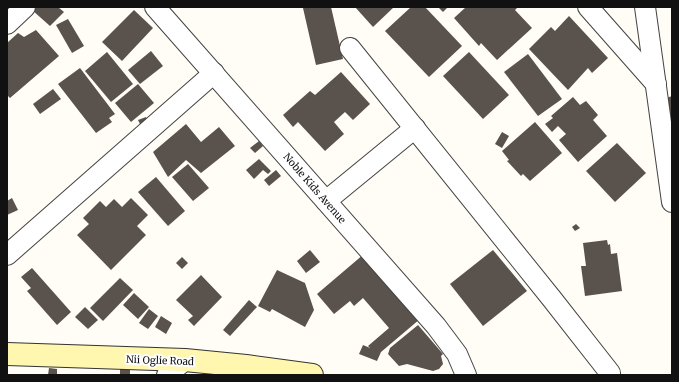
<svg xmlns="http://www.w3.org/2000/svg" width="679" height="382" font-family="Merriweather,serif">
<style>
.building{fill:#5a524d}
.lines{fill:none;stroke-linecap:round;stroke-linejoin:round}
.street-casing{stroke:#444;stroke-width:22}
.secondary-casing{stroke:#333;stroke-width:24}
.street{stroke:#fff;stroke-width:20}
.secondary{stroke:#fff6b0;stroke-width:22}
.labels{text-anchor:middle;stroke-width:4;stroke-linejoin:round;paint-order:stroke}
.street-label{font-size:10px;fill:#111;stroke:#fff}
</style>
<rect width="100%" height="100%" fill="#fffdf5"/>
<g class="building">
<path d="M35,7H58L64,12L50,26L32,10Z"/>
<path d="M307,7H331L343,59L316,65L303,8Z"/>
<path d="M355,7H394L373,27Z"/>
<path d="M411,7H425L462,46L429,77L385,31Z"/>
<path d="M438,7H448L443,12Z"/>
<path d="M466,7H518L515,10L532,28L497,60L481,43L479,46L454,18Z"/>
<path d="M134,10L153,28L122,61L102,42Z"/>
<path d="M569,16L608,58L592,73L588,68L568,90L529,49L551,27L555,31Z"/>
<path d="M68,19L84,46L72,53L56,25Z"/>
<path d="M36,30L59,56L10,98L7,95V43L18,33L24,37Z"/>
<path d="M151,51L163,66L140,84L128,70Z"/>
<path d="M107,52L133,84L111,102L85,71Z"/>
<path d="M469,52L509,95L483,119L443,76Z"/>
<path d="M528,54L562,99L538,116L504,72Z"/>
<path d="M80,68L115,114L109,118L112,122L96,133L58,84Z"/>
<path d="M341,72L370,104L353,120L345,112L334,122L344,134L325,151L298,122L293,127L283,115L310,91L315,95Z"/>
<path d="M138,84L154,103L131,122L115,103Z"/>
<path d="M53,89L61,99L40,114L33,104Z"/>
<path d="M672,96V118L664,99Z"/>
<path d="M573,97L580,105L586,101L598,115L593,120L607,136L578,162L559,140L566,134L558,126L552,132L545,124L553,118L551,116Z"/>
<path d="M146,117L148,122L141,126L138,120Z"/>
<path d="M535,122L562,153L530,181L523,174L521,176L507,161L509,160L502,151Z"/>
<path d="M186,124L201,142L219,127L235,146L201,173L186,160L168,177L153,152Z"/>
<path d="M502,132L509,136L502,148L495,144Z"/>
<path d="M259,141L263,146L255,153L250,148Z"/>
<path d="M617,143L646,173L615,202L586,171Z"/>
<path d="M259,159L271,171L268,174L263,170L254,179L246,170Z"/>
<path d="M188,164L209,188L193,201L172,177Z"/>
<path d="M276,170L281,176L269,186L264,180Z"/>
<path d="M156,177L185,211L168,226L138,192Z"/>
<path d="M12,198L18,210L7,215V201Z"/>
<path d="M131,198L148,215L137,226L146,235L111,270L77,235L89,224L83,218L100,201L106,207L114,199L122,207Z"/>
<path d="M576,224L580,228L575,231L572,227Z"/>
<path d="M607,240L608,245L610,244L611,254L617,253L622,291L585,296L581,266H586L583,243Z"/>
<path d="M310,250L320,262L306,273L297,261Z"/>
<path d="M493,250L527,291L483,326L450,284Z"/>
<path d="M364,254L420,319L381,352L377,361L359,354L363,345L370,348L368,346L389,328L363,298L354,306L350,301L334,314L317,294Z"/>
<path d="M182,257L188,263L182,269L176,263Z"/>
<path d="M32,268L71,312L57,325L27,291L31,288L21,277Z"/>
<path d="M277,270L305,283L314,310L305,327L272,309L270,312L258,306Z"/>
<path d="M201,275L222,297L194,326L188,320L193,316L176,300Z"/>
<path d="M120,278L133,290L103,321L90,308Z"/>
<path d="M134,293L149,307L138,319L123,305Z"/>
<path d="M249,300L257,307L230,336L223,330Z"/>
<path d="M85,307L98,320L88,329L75,317Z"/>
<path d="M149,309L158,316L148,329L139,323Z"/>
<path d="M161,316L172,323L166,334L155,327Z"/>
<path d="M418,325L443,354L441,356L443,364L439,369L433,371L407,364L399,366L388,354L390,348Z"/>
<path d="M49,368L57,369V375H48Z"/>
<path d="M130,368V375H120V369Z"/>
</g>
<g class="lines">
<defs>
<g id="street">
<path d="M155,7L436,326L457,354L466,375"/>
<path d="M588,7L656,84"/>
<path d="M645,7L672,202"/>
<path d="M7,24L25,7"/>
<path d="M350,48L552,299L610,373V375"/>
<path d="M326,201L415,128"/>
<path d="M7,255L214,73"/>
<path d="M167,375L185,360"/>
</g>
<path id="secondary" d="M7,354L185,360L246,366L312,375"/>
</defs>
<use href="#street" class="street-casing"/>
<use href="#secondary" class="secondary-casing"/>
<use href="#street" class="street"/>
<use href="#secondary" class="secondary"/>
</g>
<g class="labels">
<g class="street-label">
<text transform="translate(315 188) rotate(49)" y="4">Noble Kids Avenue</text>
<text transform="translate(160 360) rotate(2)" y="4">Nii Oglie Road</text>
</g>
</g>
<rect width="679" height="382" fill="none" stroke="#111111" stroke-width="16"/>
</svg>
